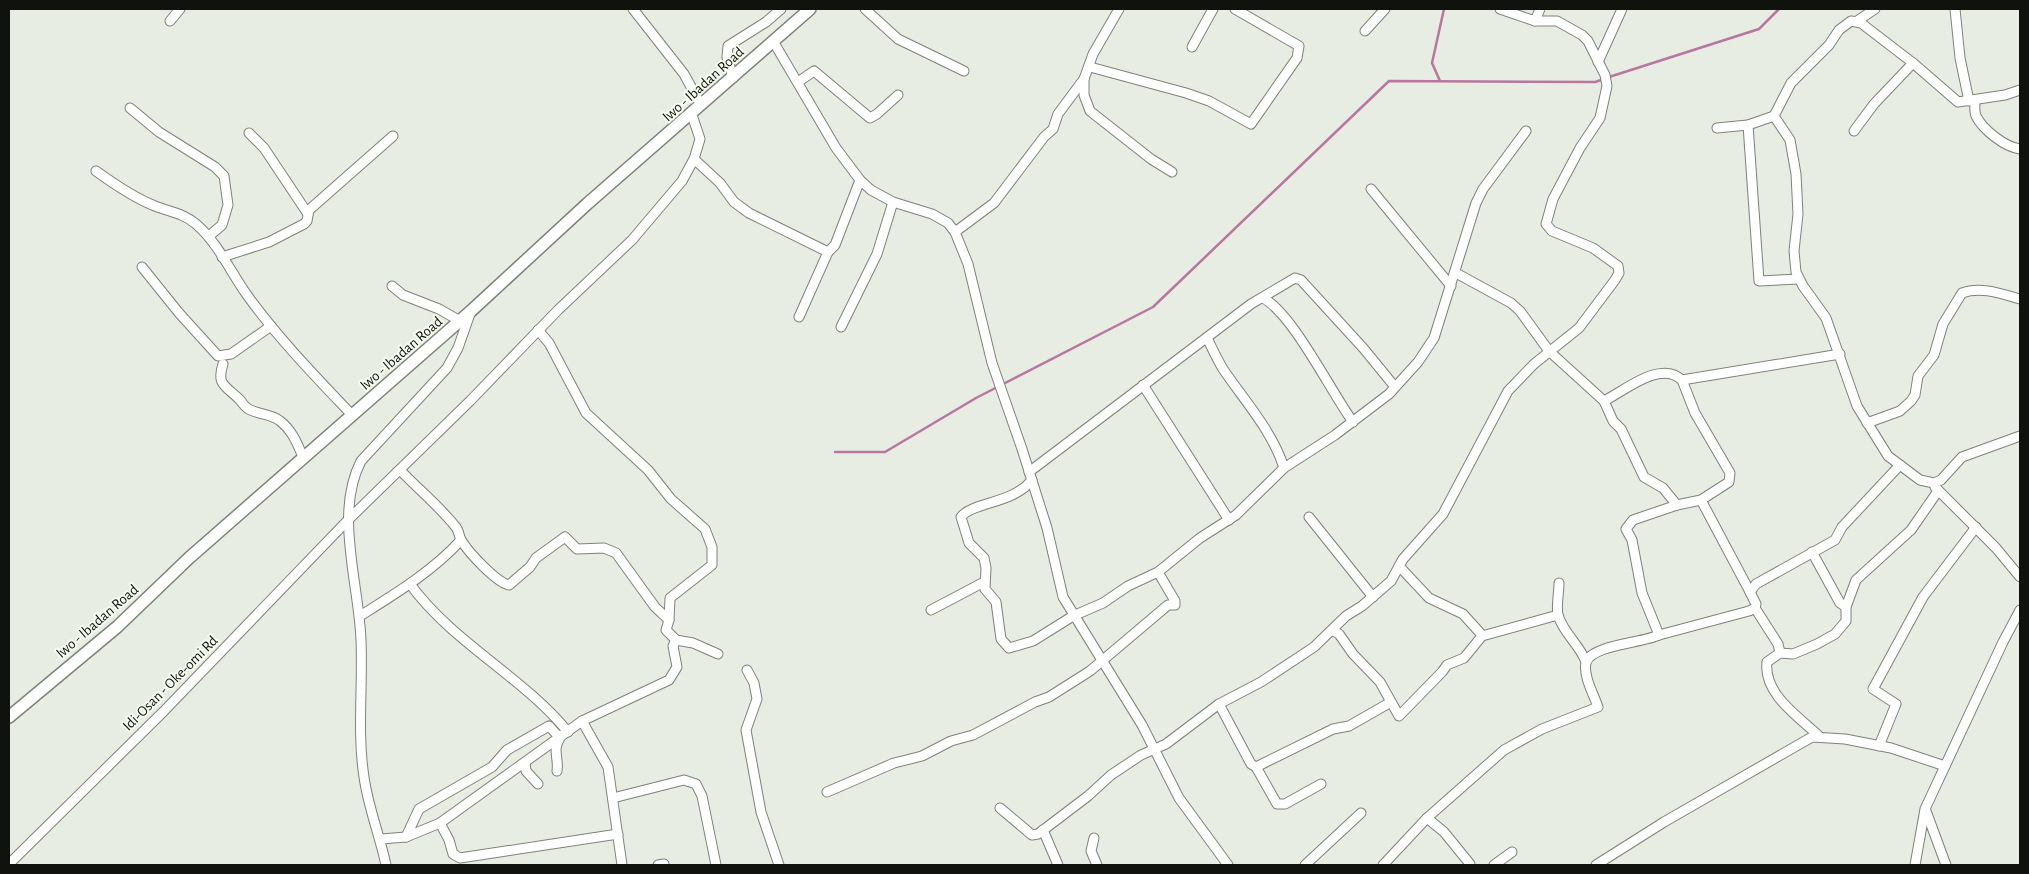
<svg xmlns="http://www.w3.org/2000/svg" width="2029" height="874" font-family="'Alegreya Sans',sans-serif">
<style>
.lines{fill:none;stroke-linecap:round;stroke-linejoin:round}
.stream{stroke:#b876a0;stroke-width:2.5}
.minor-casing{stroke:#7e8379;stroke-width:11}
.major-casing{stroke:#7e8379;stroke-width:14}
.minor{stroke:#fff;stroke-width:9}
.major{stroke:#fff;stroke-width:11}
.labels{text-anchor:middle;stroke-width:4;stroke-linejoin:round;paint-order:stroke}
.street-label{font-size:15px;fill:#10120e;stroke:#f5fbef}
</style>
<rect width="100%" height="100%" fill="#e7ede2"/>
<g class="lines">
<g class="stream">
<path d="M1609,77L1759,29L1779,9"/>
<path d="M1440,81L1432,63L1444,9"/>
<path d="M835,452H885L976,398L1153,307L1389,81L1595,82L1604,79"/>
</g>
<defs>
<g id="minor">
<path d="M633,9L684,74L701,105"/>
<path d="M865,9L898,39L964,71"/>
<path d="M1955,9L1960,58L1969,101"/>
<path d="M170,21L180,9"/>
<path d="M1535,21L1540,9"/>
<path d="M1857,21L1875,9"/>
<path d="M1365,31L1385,9"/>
<path d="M773,41L836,148L860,180L871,190L893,202L932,214L948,223L955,232L968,264L992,363L1022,449L1047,528L1063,597L1142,725L1179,798L1228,865"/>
<path d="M1192,47L1213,9"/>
<path d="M1598,62L1622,9"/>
<path d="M1090,67L1186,93L1209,101L1251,124L1297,58L1299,46L1235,9"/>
<path d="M733,78L727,57L728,46L766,22L781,9"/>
<path d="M1084,79V95L1090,111L1151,159L1172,172"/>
<path d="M798,82L814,71L870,118L877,114L898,95"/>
<path d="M1975,100C1975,105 1974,111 1976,116C1983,130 2005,147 2020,149"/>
<path d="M130,108L159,132L215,167L224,176L228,205L222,225L209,236"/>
<path d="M1774,116L1791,83L1829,45L1839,30L1851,21L1861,23L1913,63L1958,102L2005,95L2020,90"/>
<path d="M1748,125L1759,281L1799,279"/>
<path d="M1717,128L1748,125L1774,116L1790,140L1796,174L1798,214L1794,251L1796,272L1803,286L1826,318L1857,406L1888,456L1920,480L1934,483L1941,480L1962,457L2020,436"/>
<path d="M1854,131L1874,104L1913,63"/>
<path d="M249,133L264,148L308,214"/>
<path d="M694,159L720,183L734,202L749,213L828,252L835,245L860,180"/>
<path d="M96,171C114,184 134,198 155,206C170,212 183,213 196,224C218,243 230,271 247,295C278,338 315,376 352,415"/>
<path d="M1371,189L1451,286"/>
<path d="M955,232L994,203L1044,137L1053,129L1058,114L1084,79L1093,54L1119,9"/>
<path d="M222,257L269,242L304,224L307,221L309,210L393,136"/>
<path d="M142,267L179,313L218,356L231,354L271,326"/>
<path d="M1456,273L1511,303L1520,311L1549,351L1604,401L1613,421L1621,429L1644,477L1663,488L1677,505"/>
<path d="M392,286L403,295L439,309L460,321"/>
<path d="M1263,298C1293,314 1331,392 1353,422"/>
<path d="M799,317L828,252"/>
<path d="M841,327L877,254L893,202"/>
<path d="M1207,338C1212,348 1217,359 1223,369C1244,400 1273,432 1284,468"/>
<path d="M223,364C216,385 226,386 239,399C242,402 244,406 247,408C257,415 270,413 280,421C292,430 297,443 303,457"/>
<path d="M1682,380L1840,354"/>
<path d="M1143,385L1229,520"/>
<path d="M1604,401C1623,392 1660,359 1682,380L1695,413L1730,473L1729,482L1701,500L1677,505L1633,520L1626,529L1632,540L1642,593L1659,635"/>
<path d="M1867,423L1900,411L1911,401L1915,395L1918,376L1934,355L1943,324L1962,293C1981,286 2002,294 2020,299"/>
<path d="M400,470C418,489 439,506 455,526C459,530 459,536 461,540C469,553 496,582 509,585L530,567L536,558L565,537L577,549L604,548L616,553L655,607L669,620"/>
<path d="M1029,472L1251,304L1295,278L1301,280L1364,349L1395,387"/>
<path d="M1032,480C1013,504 972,502 961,517L969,543L984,558L986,568L985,589L996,602L1001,639L1009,648L1033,641L1073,616L1103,603L1128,586L1158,572L1200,538L1236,515L1284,468L1335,435L1389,394L1418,362L1434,338L1476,203L1483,189L1526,131"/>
<path d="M1935,487L1996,548L2020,577"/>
<path d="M1701,500L1750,592L1756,584L1835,540L1842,527L1900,465"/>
<path d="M1309,517L1373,597"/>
<path d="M1812,552L1840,603L1846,607"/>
<path d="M1559,583C1559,593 1556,606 1558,615C1563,633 1580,645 1586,662"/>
<path d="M410,584C453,643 522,676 568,732"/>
<path d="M1755,608L1778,644L1780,653"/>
<path d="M931,610L984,582"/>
<path d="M360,616C395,594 433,571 461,540"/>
<path d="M1332,630L1339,634L1353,654L1380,682L1399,716L1442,672L1447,665L1464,658L1482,636L1481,634L1463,614L1429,598L1399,566"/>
<path d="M1482,636L1558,615"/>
<path d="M676,640L693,643L718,654"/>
<path d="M747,670L754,683L757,699L746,730L761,812L779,865"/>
<path d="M1219,704L1251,764L1256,767L1333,729L1349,726L1391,702"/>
<path d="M582,721L608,767L622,865"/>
<path d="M1819,736C1799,717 1763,694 1767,662L1780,653L1793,654L1817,644L1835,634L1846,621V607L1856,580L1911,530L1938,491"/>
<path d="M1879,746L1896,704L1873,689L1923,597L1976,527"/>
<path d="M525,763L526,771L538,784"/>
<path d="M1256,767L1277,804H1285L1321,784"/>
<path d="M827,792L894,763L922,756L951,741L973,735L1035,702L1049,697L1090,671L1168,605H1175V601L1158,572"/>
<path d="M613,798L684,780L696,784L702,796L716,865"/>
<path d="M1000,808L1032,835L1038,834L1088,796L1111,775L1141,755L1166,744L1219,704L1261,682L1314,647L1346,616L1362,606L1391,581L1403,559L1443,514L1508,391L1534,364L1579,328L1615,280L1619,273L1618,266L1593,248L1552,231L1546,224L1553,199L1580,148L1600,118L1607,86L1605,75L1588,41L1582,35L1557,21H1535L1500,9"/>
<path d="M1926,811L1946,865"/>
<path d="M1427,818L1444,832L1470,864"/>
<path d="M440,823L449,840L453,854L460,858L618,834"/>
<path d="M1043,830L1058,865"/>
<path d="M406,837L419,809L492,767L507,750L549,726L560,738C552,750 559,758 557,771"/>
<path d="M1094,838L1091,851L1097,865"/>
<path d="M381,839L406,837L440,823L582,721L669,680L677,667L673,646L676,640L666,630L669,620L670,598L712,565V547L705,529L671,499L648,470L586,413L549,343L538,330"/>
<path d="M9,864L164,711L348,520L470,401L558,310L632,240L682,181L694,159L700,139L692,115"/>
<path d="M386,865C380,836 368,807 364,777C357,732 363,686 361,640C359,584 334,513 361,461L447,368L458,348L471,311"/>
<path d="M658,865L664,864"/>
<path d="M1305,865L1361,813"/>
<path d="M1383,865L1427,818L1504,750L1542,729L1598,707C1594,695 1583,676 1586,663C1590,645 1643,643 1659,635L1749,611L1755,608L1756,604L1750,592"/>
<path d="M1494,865L1512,852"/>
<path d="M1596,865L1664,822L1812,737L1845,739L1891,748L1945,766"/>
<path d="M1915,865L1925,809L2003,642L2020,610"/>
</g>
<path id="major" d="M9,717L117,627L189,558L471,311L587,204L810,9"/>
</defs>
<use href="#minor" class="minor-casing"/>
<use href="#major" class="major-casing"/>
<use href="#minor" class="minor"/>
<use href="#major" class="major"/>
</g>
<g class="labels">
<g class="street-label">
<text transform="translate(703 84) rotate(-42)" y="5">Iwo - Ibadan Road</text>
<text transform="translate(401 353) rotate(-41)" y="5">Iwo - Ibadan Road</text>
<text transform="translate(97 621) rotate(-41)" y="5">Iwo - Ibadan Road</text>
<text transform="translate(170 683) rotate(-45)" y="5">Idi-Osan - Oke-omi Rd</text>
</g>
</g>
<rect width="2029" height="874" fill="none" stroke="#10120e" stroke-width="20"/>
</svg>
